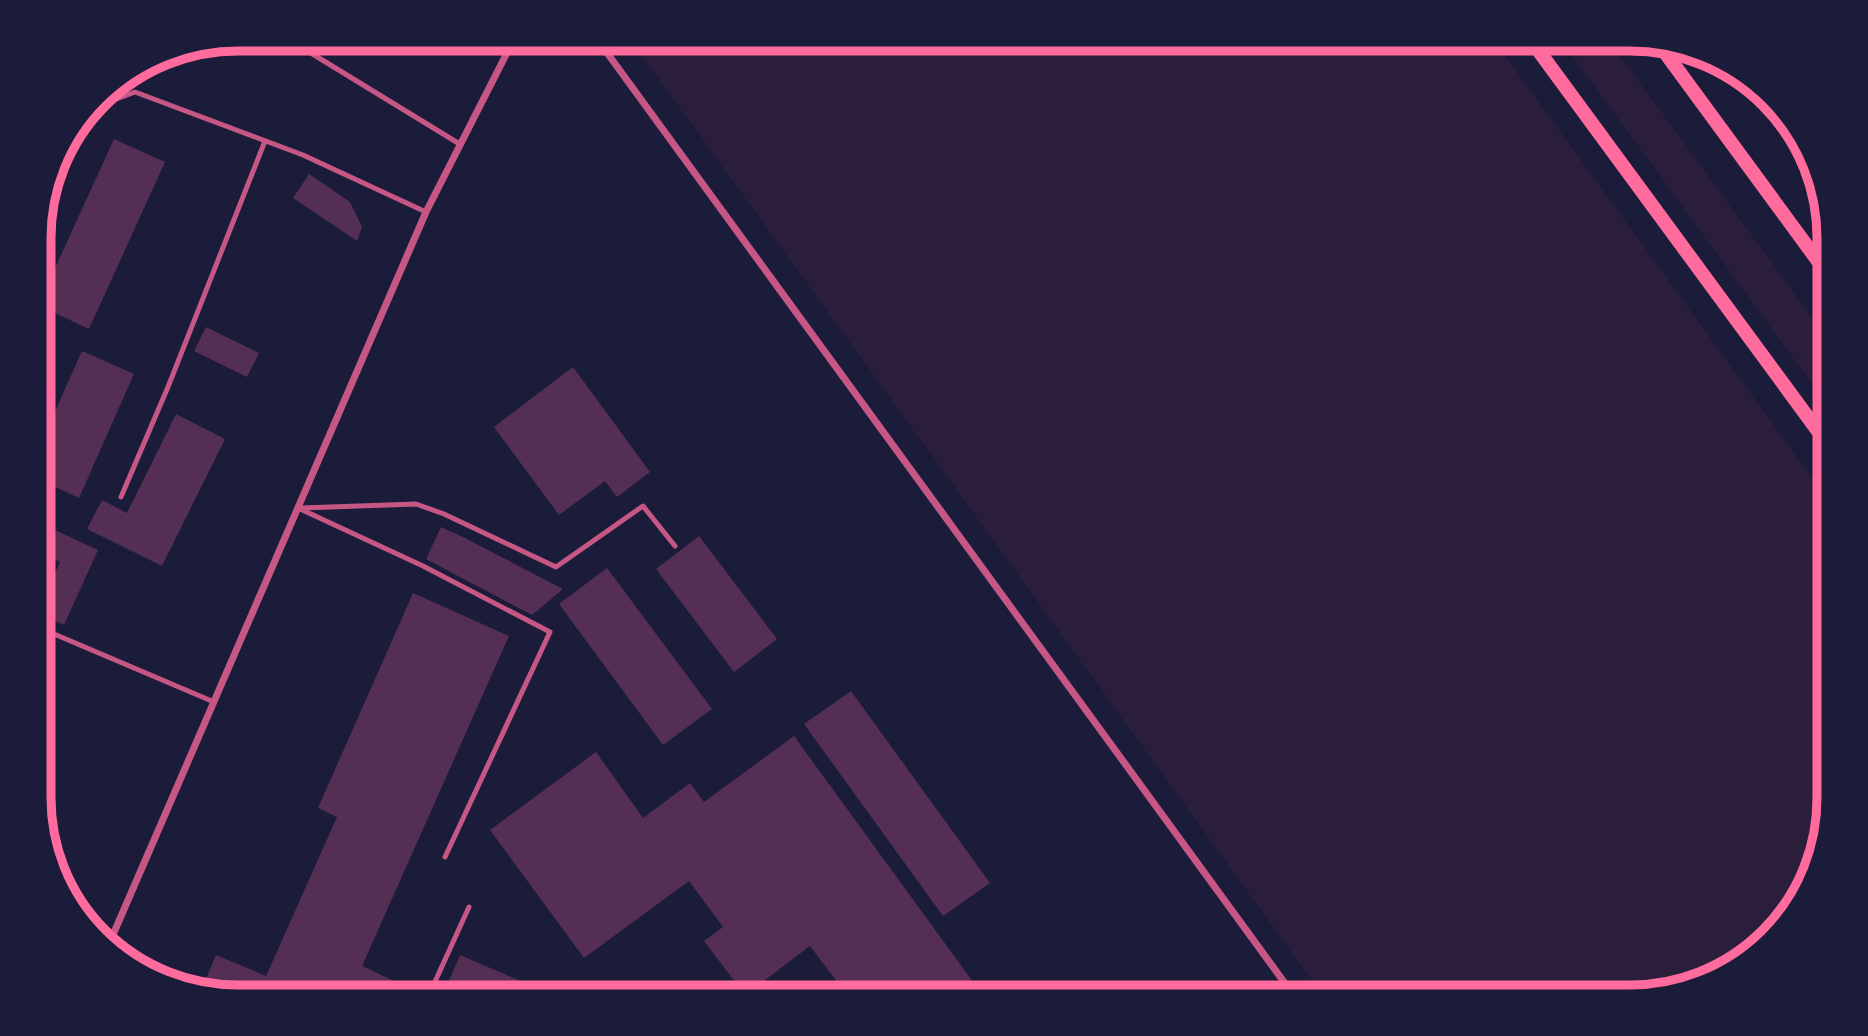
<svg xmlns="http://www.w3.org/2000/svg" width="1868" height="1036" font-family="'Noto Sans',sans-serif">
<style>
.green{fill:#2a1e3b}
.building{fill:#542f53}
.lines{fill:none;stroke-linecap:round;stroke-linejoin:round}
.service{stroke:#c65784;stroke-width:5}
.minor{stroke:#c65784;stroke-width:7}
.secondary{stroke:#ff6b9d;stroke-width:14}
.rim{fill:none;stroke:#ff6b9d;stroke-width:9}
</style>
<rect width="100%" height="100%" fill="#1b1b3a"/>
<g class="green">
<path d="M630,39H1493L1829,501V811L1803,898L1741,964L1643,997H1324Z"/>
<path d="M1560,39H1608L1829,341V407Z"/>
</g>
<g class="building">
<path d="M114,139L165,162L89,329L40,306V301Z"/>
<path d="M309,174L350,202L362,227L357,241L293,198Z"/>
<path d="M206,327L259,353L247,377L194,351Z"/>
<path d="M82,351L134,374L79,498L40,480V445Z"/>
<path d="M573,367L650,472L617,497L605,481L559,515L494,427Z"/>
<path d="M176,414L225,439L162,566L87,529L102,500L127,513Z"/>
<path d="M40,523L98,550L64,625L40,614V605L60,562L40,553Z"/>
<path d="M441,527L465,538L563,589L532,615L426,559Z"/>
<path d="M699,536L777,639L734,672L656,569Z"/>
<path d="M607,568L712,709L663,745L559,604Z"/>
<path d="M413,593L509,636L362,966L394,981L386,997H237L202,988L216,955L266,976L337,817L318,808Z"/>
<path d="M851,691L990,883L943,916L804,724Z"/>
<path d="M794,736L984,997H819L838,983L810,946L745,995L704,941L723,927L689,881L584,958L490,830L596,752L643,818L690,783L704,802Z"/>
<path d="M460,955L558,997H442Z"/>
</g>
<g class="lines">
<g class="service">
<path d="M288,39L458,143"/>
<path d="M90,109L135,92L303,155L426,212"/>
<path d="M1818,259L1829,250"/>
<path d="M40,270L52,241L44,200"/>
<path d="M121,497L168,387L265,141"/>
<path d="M298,508L423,566L550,632L445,857"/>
<path d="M301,508L416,504L444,514L556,567L643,506L675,546"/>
<path d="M40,628L214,702"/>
<path d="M428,997L469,907"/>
</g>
<g class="minor">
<path d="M597,39L1295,997"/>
<path d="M109,944L426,212L514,39"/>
</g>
<g class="secondary">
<path d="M1530,39L1829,446"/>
<path d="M1661,47L1829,276"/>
</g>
</g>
<path d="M0 0H1868V1036H0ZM238 51H1630A187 187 0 0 1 1817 238V798A187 187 0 0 1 1630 985H238A187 187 0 0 1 51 798V238A187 187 0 0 1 238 51Z" fill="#1b1b3a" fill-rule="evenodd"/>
<path class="rim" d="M238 51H1630A187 187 0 0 1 1817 238V798A187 187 0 0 1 1630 985H238A187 187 0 0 1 51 798V238A187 187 0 0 1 238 51Z"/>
</svg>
